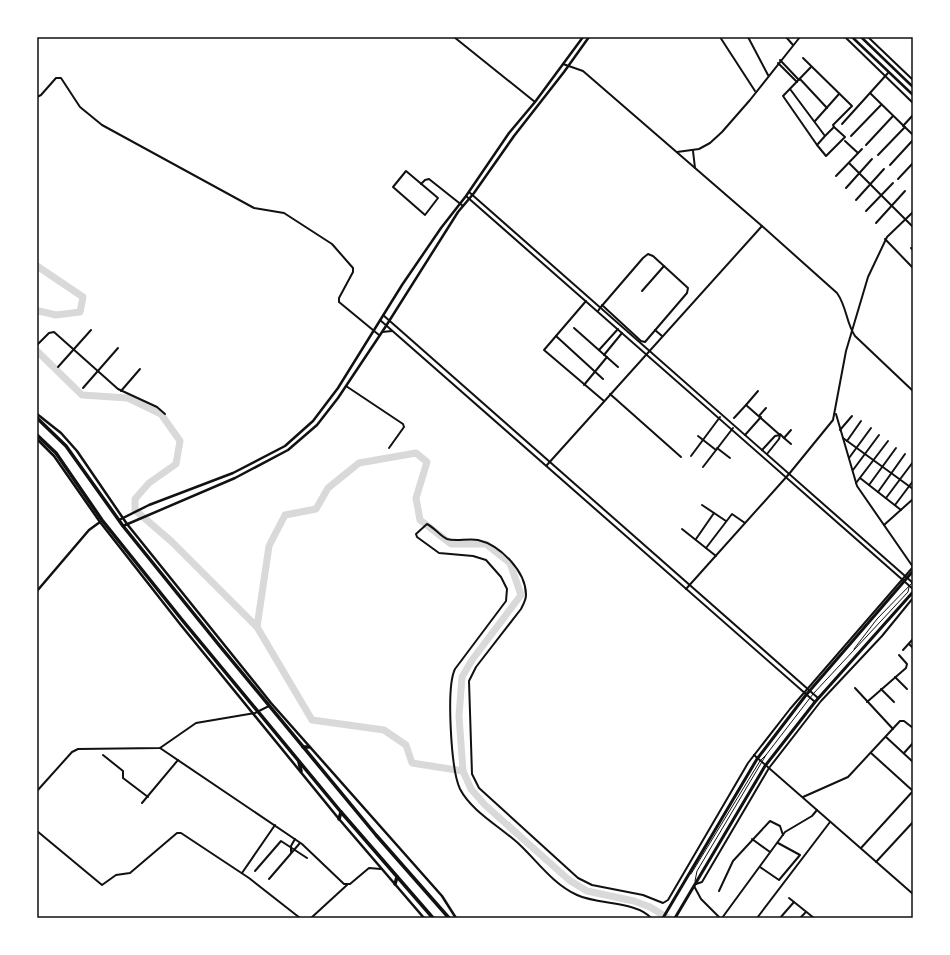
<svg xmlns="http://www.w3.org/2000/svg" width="950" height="955" font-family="Inter,sans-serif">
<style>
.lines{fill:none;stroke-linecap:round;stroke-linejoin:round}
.river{stroke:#d9d9d9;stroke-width:7}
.service{stroke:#111;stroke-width:1}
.minor{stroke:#111;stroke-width:2}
.tertiary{stroke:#111;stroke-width:2.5}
.secondary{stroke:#111;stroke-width:3}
.trunk{stroke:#111;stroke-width:3.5}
.neatline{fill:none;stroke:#111;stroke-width:1.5}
</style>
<rect width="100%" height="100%" fill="#fff"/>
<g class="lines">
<g class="river">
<path d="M37,266L83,297L80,312L56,315L39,311L37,312"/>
<path d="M37,351L82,395L128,398L161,414L180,441L176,464L149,483L135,499V510L171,541L257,627L269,546L285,515L316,509L328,488L359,463L416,453L427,462L416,498L420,520L451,544H486L510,563L521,595L472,660L462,677L459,716L463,771L471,789L485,805L569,880L587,891L634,901L650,907L668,918"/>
<path d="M257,627L312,720L384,730L406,745L412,763L463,771"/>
</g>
<g class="service">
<path d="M854,649L877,619L913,582"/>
<path d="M691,874L760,761L766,755L813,694L908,592L909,587"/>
<path d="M695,881L697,871L766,755"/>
</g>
<g class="minor">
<path d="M454,37L535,102"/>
<path d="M720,37L755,91"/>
<path d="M748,37L768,75"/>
<path d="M786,37L793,45"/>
<path d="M845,37L913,103"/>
<path d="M868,37L913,80"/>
<path d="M803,58L852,106L833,125L834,127"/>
<path d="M780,60L799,80"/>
<path d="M778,63L797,82"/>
<path d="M563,64L583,71L762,226L837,293C847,307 846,323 855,336L913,391"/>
<path d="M811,67L783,96L817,145"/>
<path d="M800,79L827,108"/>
<path d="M790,89L825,136L817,145L826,156L845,137L834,127L825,136"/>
<path d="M870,93L913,135"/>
<path d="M37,97L41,95L56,78H61L80,107L102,125L254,208L284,213L332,244L353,268V272L339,298V302L379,335"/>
<path d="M815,121L839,94"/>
<path d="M842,124L888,73"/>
<path d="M903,126L913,115"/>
<path d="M851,136L881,105"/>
<path d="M845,141L858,153"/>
<path d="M866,145L893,116"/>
<path d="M693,151L695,168"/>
<path d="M677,152L699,149L710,143L722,132L750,100L800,37"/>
<path d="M878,155L905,127"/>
<path d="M849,163L913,227"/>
<path d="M890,165L913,140"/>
<path d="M406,171L438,198L425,215L393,187Z"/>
<path d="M836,176L862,149"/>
<path d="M898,179L913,163"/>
<path d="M421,184L425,180L429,179L463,206"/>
<path d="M846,188L872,159"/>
<path d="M469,192L913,583"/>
<path d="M466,196L913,589"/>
<path d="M856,200L884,169"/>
<path d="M866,211L893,183"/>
<path d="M876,223L905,191"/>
<path d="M885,239L913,268"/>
<path d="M911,248L913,250"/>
<path d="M642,291L664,266"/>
<path d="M586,301L544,350L604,401"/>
<path d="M598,311L600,308L643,258L648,254L653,256L688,288L687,293L645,342L641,341L602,305"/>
<path d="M383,315L818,698"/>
<path d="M380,320L815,702"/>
<path d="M574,328L618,367"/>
<path d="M655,330L662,336"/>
<path d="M382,332L392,331"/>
<path d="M556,336L603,379"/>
<path d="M37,345L49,333L54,332L118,389L157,407L165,414"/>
<path d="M599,350L618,329"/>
<path d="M604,355L622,333"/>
<path d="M58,367L91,330"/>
<path d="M584,385L607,357"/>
<path d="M346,386L403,424L404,427L389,448"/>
<path d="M83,388L118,348"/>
<path d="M121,391L140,369"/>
<path d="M610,394L681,457"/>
<path d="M746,405L758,391"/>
<path d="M836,414L857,486L913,567"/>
<path d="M759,416L766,408"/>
<path d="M734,418L746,405L780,435"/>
<path d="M840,430L852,416"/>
<path d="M780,434L784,438L791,430"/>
<path d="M745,435L761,417"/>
<path d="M698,436L716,450"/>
<path d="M784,438L791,444"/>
<path d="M843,438L913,489"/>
<path d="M847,441L861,421"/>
<path d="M717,448L730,458"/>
<path d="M762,450L775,436L780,435"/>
<path d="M767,454L779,439L780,435"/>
<path d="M691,456L720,417"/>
<path d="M849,458L871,428"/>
<path d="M547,465L762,226"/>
<path d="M703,467L733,428"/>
<path d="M853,470L879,435"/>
<path d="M860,478L901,510"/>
<path d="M856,483L888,441"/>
<path d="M869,485L896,448"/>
<path d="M878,492L905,454"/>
<path d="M886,498L913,462"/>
<path d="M702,505L726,521"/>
<path d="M895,505L913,481"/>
<path d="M884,525L913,499"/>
<path d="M682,529L716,556"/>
<path d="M696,539L714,513"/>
<path d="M706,548L732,514L745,523"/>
<path d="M686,589L789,474L833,420L846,351L868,277L887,237L913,212"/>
<path d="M909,644L913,648"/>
<path d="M903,650L913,639"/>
<path d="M895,677L907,689"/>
<path d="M855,688L893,729"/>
<path d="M881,689L894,702"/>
<path d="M867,702L906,668L907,664L899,655"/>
<path d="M886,737L913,762"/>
<path d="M160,748L302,844L344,884H350L369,868L381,869"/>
<path d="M871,753L913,791"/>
<path d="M904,753L913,743"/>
<path d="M103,755L123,771V778L148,797"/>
<path d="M754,755L913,894"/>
<path d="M37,791L72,752L78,749L160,748L196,723L255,713L269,706"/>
<path d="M803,797L848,777L900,721H904L913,728"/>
<path d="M142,803L178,760"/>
<path d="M37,831L102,885L116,875L130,873L177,833H181L249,878L300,918"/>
<path d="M752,839L770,852"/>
<path d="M861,848L913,791"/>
<path d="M291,852V846L295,839"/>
<path d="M876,862L913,822"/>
<path d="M760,867L779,880L800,855L778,843"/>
<path d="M255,871L281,841L307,858"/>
<path d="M242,873L275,825"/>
<path d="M269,879L300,843"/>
<path d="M696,884L702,882L769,768L821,701L882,636L913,598"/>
<path d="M694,886L701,899L720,918"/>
<path d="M719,891L733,861L770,821L780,826L783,835"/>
<path d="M789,898L814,918"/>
<path d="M311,918L347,885"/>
<path d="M651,918C636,901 598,905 577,895C553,884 538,862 520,845C501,827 472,812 460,789C451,770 446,687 455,669L506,601L507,589L501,577L486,560L473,556L439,553L417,537L416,534L427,524C435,528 440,536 447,539C456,542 468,538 478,540C500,545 526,571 526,595C526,600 523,605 521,609L476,667L469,681L472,774L479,788L578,878L592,885L643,895L663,903L668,900L748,763L790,709L913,567"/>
<path d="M722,918L785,832L812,816L817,810"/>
<path d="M757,918L830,822"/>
<path d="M780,918L794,902"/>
<path d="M800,918L806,912"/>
</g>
<g class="tertiary">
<path d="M852,37L913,95"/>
<path d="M861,37L913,87"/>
<path d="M37,414L61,433L77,451L127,524L271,703L442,896L456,918"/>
<path d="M37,439L54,456L100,522L180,624L339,819L424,918"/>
<path d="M119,520L149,505L233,473L285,446L313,421L338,388L402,285L441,228L466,196L509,133L535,102L583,37"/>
<path d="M123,526L235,478L288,450L317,425L338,398L386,326L458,212L474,193L514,136L564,72L589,37"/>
<path d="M37,591L89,530L100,522"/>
</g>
<g class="secondary">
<path d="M663,918L757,759L806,695L913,571"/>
<path d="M675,918L765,766L815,702L913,592"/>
</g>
<g class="trunk">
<path d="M37,418L66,446L123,526L219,645L376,835L449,918"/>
<path d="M37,435L56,453L102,520L183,621L341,812L433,918"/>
<path d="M303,747H309"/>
<path d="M299,762L301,771"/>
<path d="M339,819L341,812"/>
<path d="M395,884L397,877"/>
</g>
</g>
<rect width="950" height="955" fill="none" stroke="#ffffff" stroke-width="76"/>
<rect x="38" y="38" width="874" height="879" class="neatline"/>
</svg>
